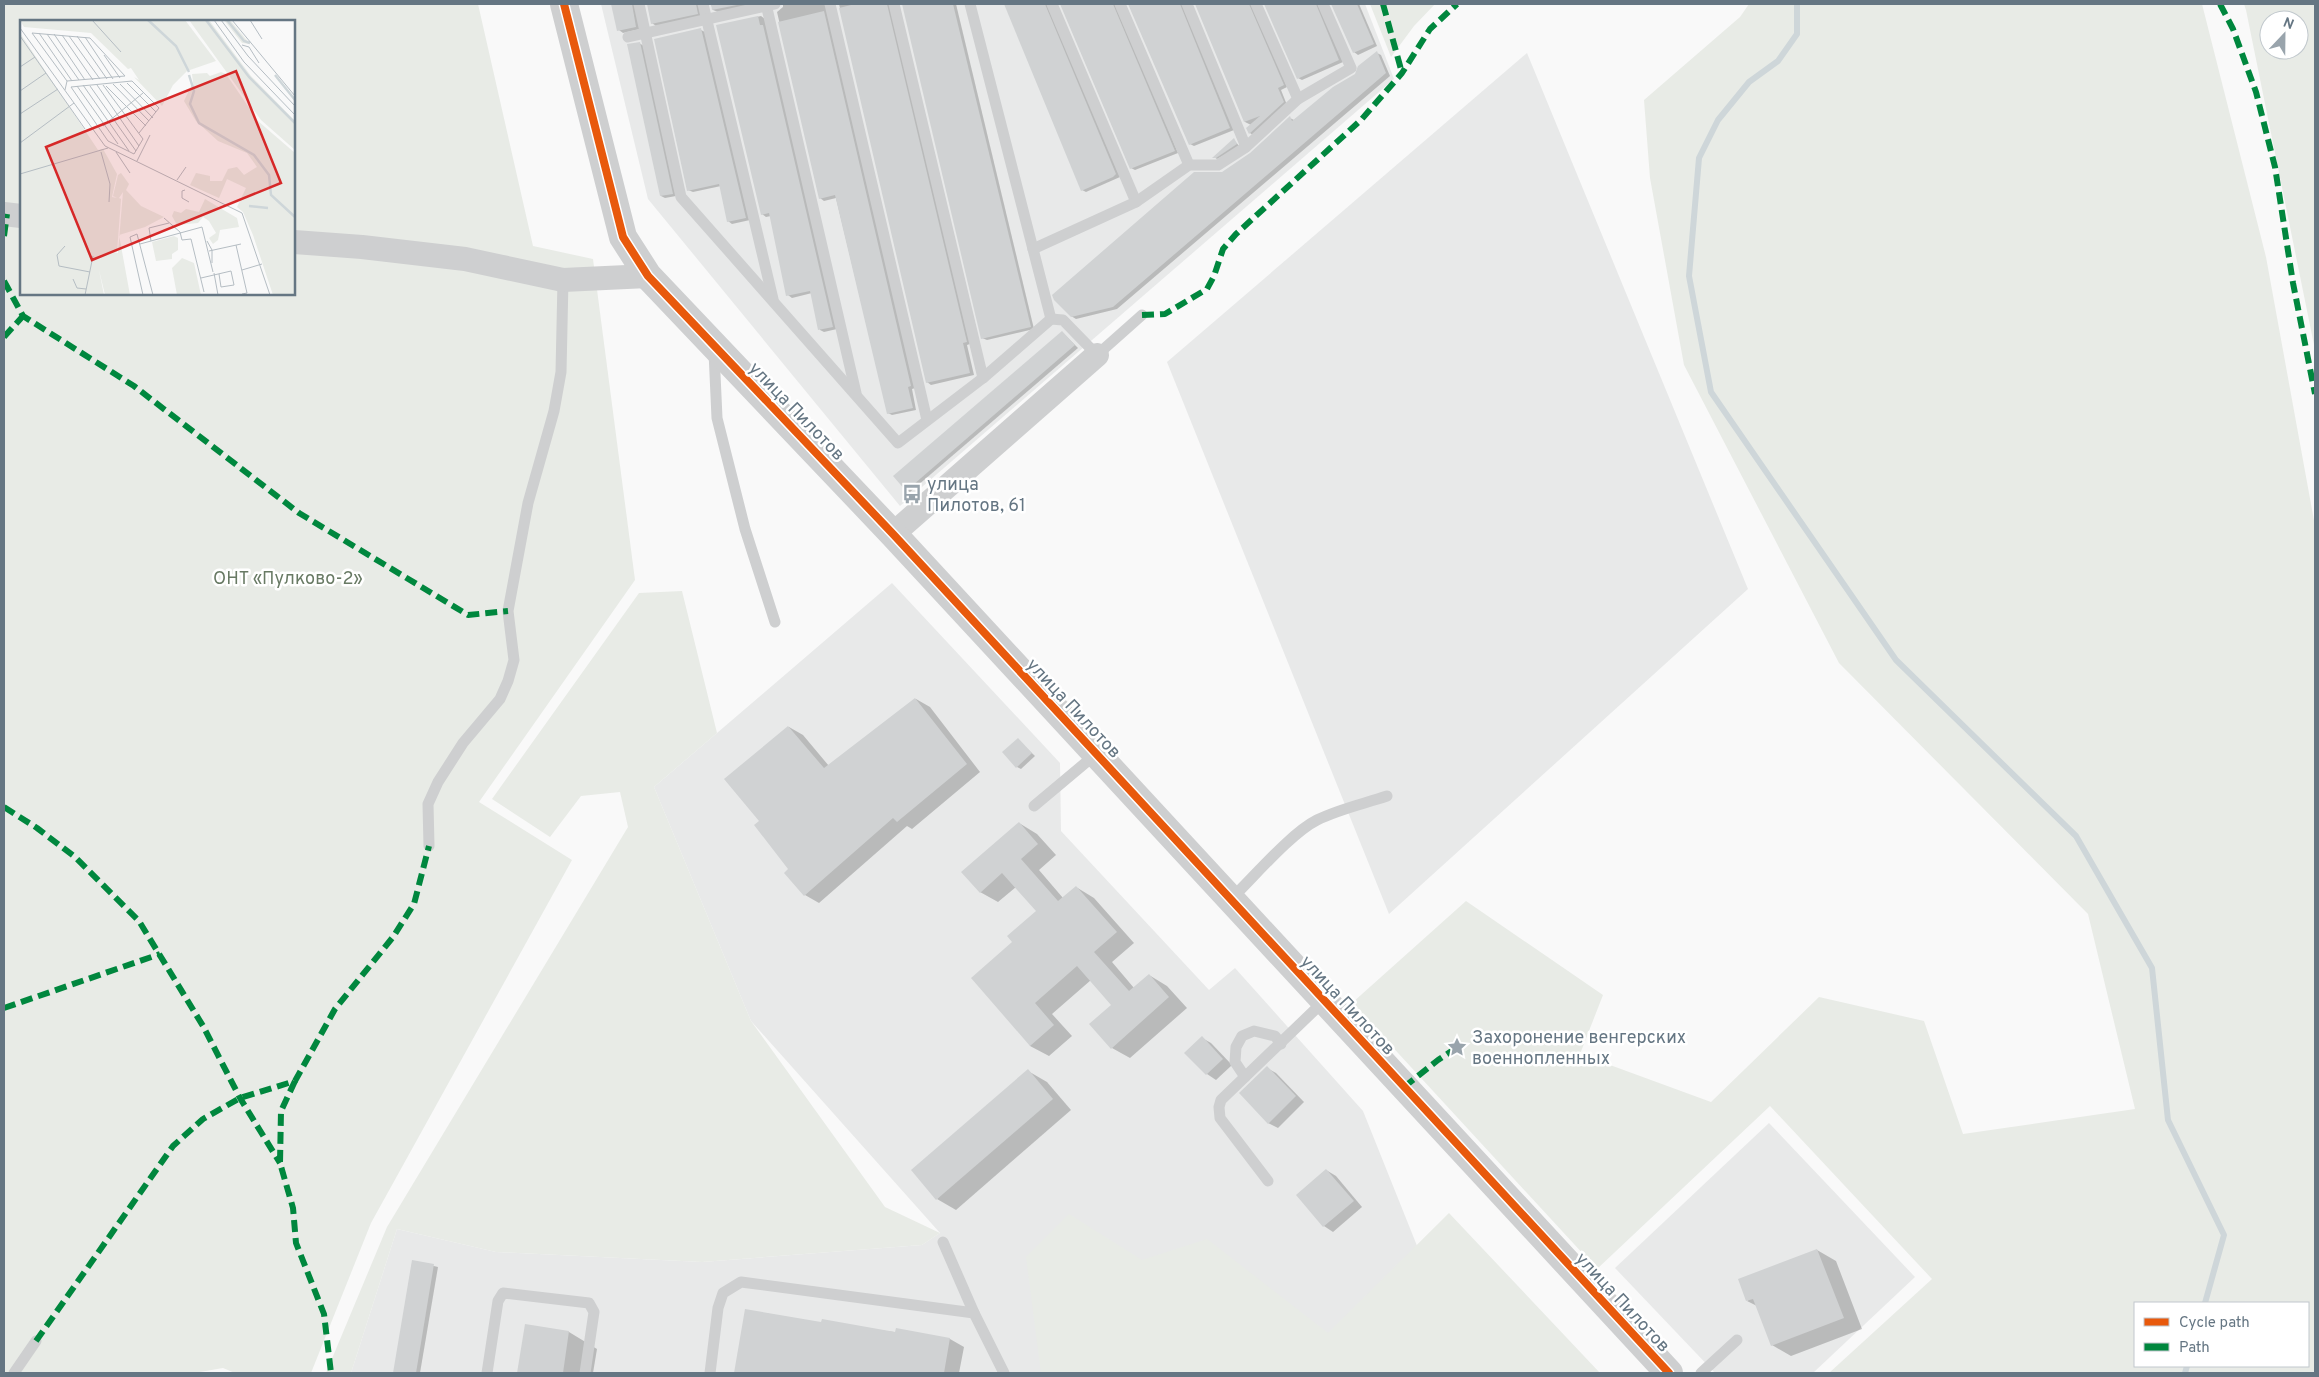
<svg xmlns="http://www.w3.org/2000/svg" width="2319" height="1377" font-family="Overpass,sans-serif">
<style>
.built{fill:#e8e9e9}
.green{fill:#e8ebe6;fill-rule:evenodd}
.shadow{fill:#0003}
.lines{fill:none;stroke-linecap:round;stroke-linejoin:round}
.stream{stroke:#ced6d9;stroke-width:6}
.building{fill:#d0d2d3}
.service{stroke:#cecfd0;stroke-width:11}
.minor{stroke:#cecfd0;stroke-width:24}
.tertiary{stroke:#cecfd0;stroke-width:28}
.quiet{stroke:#00873e;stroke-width:6;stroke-dasharray:12 6;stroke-linecap:butt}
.cycleway-casing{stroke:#fff;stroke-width:11}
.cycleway{stroke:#e8590c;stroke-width:8}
.labels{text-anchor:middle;stroke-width:5;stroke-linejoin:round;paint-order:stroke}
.street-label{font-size:18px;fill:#657683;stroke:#fff}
.poi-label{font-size:18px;fill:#657683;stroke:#fff;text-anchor:start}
.park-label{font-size:18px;fill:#687a64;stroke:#fff}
.inset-river{fill:none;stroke:#ced6d9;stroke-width:2.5}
.inset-road{fill:none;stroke:#b5bdc3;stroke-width:1}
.view{fill:#d62828;fill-opacity:0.15;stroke:#d62828;stroke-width:2.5}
.inset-edge{fill:none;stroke:#657683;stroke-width:2.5}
</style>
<rect width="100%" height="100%" fill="#f9f9f9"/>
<g class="built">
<path d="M601,4H1365L1394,79L900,506L648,199Z"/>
<path d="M1527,53L1748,589L1389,914L1167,362Z"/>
<path d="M892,583L1060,763L1061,831L1209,990L1235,968L1363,1111L1468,1373H351L397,1229L496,1252L702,1262L922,1245L940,1233L751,1021L654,787Z"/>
<path d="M1769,1123L1915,1277L1813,1373H1715L1615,1268Z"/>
</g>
<g class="green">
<path d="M4,4H478L533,246L593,259L635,580L479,802L572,860L371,1223L311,1373H235L223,1368L194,1373H4ZM21,21H294V294H21Z"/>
<path d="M1370,4H1435L1414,26L1391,57Z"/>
<path d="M1749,4H2202L2266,257L2315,526V1373H1829L1932,1279L1770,1106L1597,1269L1352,1003L1466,901L1603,995L1580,1054L1711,1102L1819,997L1924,1021L1963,1134L2135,1109L2088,914L1839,663L1684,365L1650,178L1644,100L1740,17ZM2135,1303H2308V1366H2135Z"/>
<path d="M2244,4H2315V350L2246,10ZM2269,20H2299V50H2269Z"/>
<path d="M682,591L717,733L654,787L751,1021L885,1207L940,1233L922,1245L702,1262L496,1252L397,1229L351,1373H326L387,1227L628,827L620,792L581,796L550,837L492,799L639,593Z"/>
<path d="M1449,1213L1600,1373H1041L1026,1257L1069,1214L1142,1260L1207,1239L1328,1333Z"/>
</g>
<g class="shadow">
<path d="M612,4H637L640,29L623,33L619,30Z"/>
<path d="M648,4H701V16L656,26L652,23Z"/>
<path d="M711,4H754L718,12L713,10Z"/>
<path d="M783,4H828L915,388L912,389L916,410L892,415L888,413L836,198L824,201L820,198L777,12L783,7Z"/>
<path d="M839,4H892L970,344L967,345L974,375L931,385L927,382Z"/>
<path d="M903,4H956L1034,329L987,340L982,338Z"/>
<path d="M1005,4H1050L1120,177L1086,192L1082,190Z"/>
<path d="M1061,4H1118L1178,153L1135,170L1131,168Z"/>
<path d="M1129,4H1185L1234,130L1194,146L1190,144Z"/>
<path d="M1196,4H1254L1287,87L1281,90L1287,105L1254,136L1250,133L1248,128L1251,125L1245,122Z"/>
<path d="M1265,4H1321L1343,62L1302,80L1298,78Z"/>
<path d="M1332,4H1359L1377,46L1358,55L1354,52Z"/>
<path d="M761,16L765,19L837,329L824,332L820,330L812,293L792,298L788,295L771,216L766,217L762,214L717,26Z"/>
<path d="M701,30L705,32L750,220L732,224L728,221L721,186L693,192L688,190Z"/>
<path d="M639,43L644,46L676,196L665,198L661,196Z"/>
<path d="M1377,53L1381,55L1390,76L1117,309L1076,319L1071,316L1222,173L1251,154L1290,118L1294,120L1356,75Z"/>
<path d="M1234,140L1240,147L1217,159L1214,157Z"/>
<path d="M1062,332L1078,348L910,492L906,490Z"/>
<path d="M916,699L930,707L980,772L912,829L907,826L819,903L805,895L761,821L789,727L803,735L829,766Z"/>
<path d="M1018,740L1035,756L1021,769L1017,767Z"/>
<path d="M1019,823L1037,834L1056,855L1039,870L1063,898L1076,887L1094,898L1134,943L1112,962L1134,988L1149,975L1167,986L1187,1008L1130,1058L1112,1048V1005L1091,980L1052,1014L1072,1036L1049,1056L1030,1046L1014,942L1038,911L1016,887L998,902L980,892Z"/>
<path d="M1202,1038L1211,1043L1232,1065L1216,1080L1207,1074L1186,1053Z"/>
<path d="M1267,1068L1276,1073L1304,1102L1278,1128L1268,1123Z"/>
<path d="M1028,1071L1047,1082L1071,1110L956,1210L937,1199Z"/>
<path d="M1326,1170L1336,1176L1362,1207L1333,1232L1324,1226L1297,1195Z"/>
<path d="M1817,1250L1836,1261L1862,1329L1791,1356L1772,1345L1757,1306L1747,1301Z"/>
<path d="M413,1261L438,1267L420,1373H394Z"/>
<path d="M746,1310L822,1323L950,1339L964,1347L959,1373H735Z"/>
<path d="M526,1326L569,1332L597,1349L593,1373H518Z"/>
</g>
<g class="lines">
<g class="stream">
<path d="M1797,4V34L1778,61L1749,82L1718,120L1699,158L1689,276L1711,392L1896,660L2076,836L2152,968L2168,1120L2224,1235L2205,1303"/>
<path d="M2185,1373L2187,1366"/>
</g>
</g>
<g class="building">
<path d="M611,4H632L636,27L617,31Z"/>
<path d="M647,4H696L698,14L651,24Z"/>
<path d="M711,4H742L712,10Z"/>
<path d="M855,4H887L967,342L963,343L970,373L926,383L839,8Z"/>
<path d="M902,4H953L1031,327L981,339Z"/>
<path d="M1004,4H1045L1116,174L1113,177L1081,191Z"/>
<path d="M1060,4H1113L1175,151L1130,169Z"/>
<path d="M1128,4H1180L1230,128L1189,145Z"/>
<path d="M1195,4H1249L1284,85L1278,88L1284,102L1249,134L1246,128L1260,116L1244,122Z"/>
<path d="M1264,4H1316L1339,60L1297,79Z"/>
<path d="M1331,4H1357L1374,44L1353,53Z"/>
<path d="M824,11L911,386L908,387L913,408L887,414L835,195L819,199L778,22Z"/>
<path d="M758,16L760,25H763L833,327L818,330L810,291L786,296L769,213L761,215L716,25Z"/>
<path d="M701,28L746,218L727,222L719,184L687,191L654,39Z"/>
<path d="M640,42L673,194L660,196L627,44Z"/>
<path d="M1377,51L1386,73L1113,307L1071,317L1054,300L1052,295L1194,172H1222L1250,153L1290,116L1292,121L1333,87L1355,74L1358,66Z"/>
<path d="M1234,138L1237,144L1216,158H1212Z"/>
<path d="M1062,331L1075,345L906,491L893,476Z"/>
<path d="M915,698L967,764L897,822L893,818L804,896L784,873L788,869L754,825L759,821L724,779L788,726L824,768Z"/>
<path d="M1018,738L1032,753L1016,768L1002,752Z"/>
<path d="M1019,822L1038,844L1021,859L1058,901L1076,886L1117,932L1094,952L1129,991L1149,974L1169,997L1111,1049L1089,1024L1111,1005L1077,966L1035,1003L1054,1025L1030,1046L971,978L1012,942L1007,936L1036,911L1002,873L980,893L961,872Z"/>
<path d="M1202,1036L1223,1059L1206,1075L1184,1053Z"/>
<path d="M1267,1066L1296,1096L1268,1124L1239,1093Z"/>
<path d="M1028,1069L1053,1099L936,1200L911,1170Z"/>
<path d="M1326,1169L1354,1201L1323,1227L1296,1195Z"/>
<path d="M1817,1249L1844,1318L1771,1346L1753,1299L1746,1301L1738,1279Z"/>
<path d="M412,1260L434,1264L416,1373H393Z"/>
<path d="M745,1309L821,1322L822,1319L895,1332L896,1328L950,1338L944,1373H734Z"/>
<path d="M525,1324L569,1331L563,1373H517Z"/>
</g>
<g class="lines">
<g class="service">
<path d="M639,4L681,197L898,443L983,378L1051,319L970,4"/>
<path d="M703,4L773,299"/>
<path d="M766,4L856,393"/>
<path d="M830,4L927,420"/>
<path d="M894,4L983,378"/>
<path d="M1052,4L1136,202"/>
<path d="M1120,4L1189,165"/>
<path d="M1187,4L1246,147"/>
<path d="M1256,4L1298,99"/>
<path d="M628,37L775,4"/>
<path d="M1033,249L1136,202L1189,165H1218L1246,147L1298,99L1351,68L1323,4"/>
<path d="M1051,319L1063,320L1097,355L1142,315"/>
<path d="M714,352L717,418L745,529L775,622"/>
<path d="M1034,806L1096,754"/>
<path d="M429,846L428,804L438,782L463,743L500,699L508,681L514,660L508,611L528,503L554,411L561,372L563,280"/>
<path d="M1231,899C1253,878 1291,833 1317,820C1339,809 1363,804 1387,796"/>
<path d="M1245,1077L1235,1062L1236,1047L1242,1036L1254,1031L1275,1036L1281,1044"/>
<path d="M1268,1181L1220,1118L1219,1107L1221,1100L1324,1001"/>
<path d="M943,1242L974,1313L1004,1373"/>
<path d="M14,1373L36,1341"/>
<path d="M487,1373L498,1301L503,1293L589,1303L594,1312L585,1373"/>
<path d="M710,1373L718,1308L723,1293L741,1282L974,1313"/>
<path d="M1701,1373L1737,1340"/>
</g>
<g class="minor">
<path d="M4,214L21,216"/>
<path d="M294,242L362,247L465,259L563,280L648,276"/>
<path d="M893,534L1097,355"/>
</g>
<path class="tertiary" d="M564,4L623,237L648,276L893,534L1669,1373"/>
<g class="quiet">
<path d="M1383,4L1402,73"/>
<path d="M2220,4L2233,29L2256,92L2275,167L2293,283L2315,394"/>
<path d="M4,236L7,214"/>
<path d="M4,281L23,316L134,386L299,513L468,615L508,611"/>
<path d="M1142,315L1165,314L1207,289L1214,276L1223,249L1236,234L1361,120L1402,73L1430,29L1457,4"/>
<path d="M4,337L23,316"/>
<path d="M4,807L37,828L75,857L139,921L203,1026L240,1098L280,1163"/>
<path d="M4,1008L160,954"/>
<path d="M295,1081L281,1111L280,1163L293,1208L296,1243L324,1314L331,1373"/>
<path d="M1404,1087L1438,1060L1456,1048"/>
<path d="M36,1341L173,1146L203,1119L240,1098L295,1081L335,1009L393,937L414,904L429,846"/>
</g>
<defs>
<path id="cycleway" d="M564,4L623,237L648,276L893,534L1669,1373"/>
</defs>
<use href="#cycleway" class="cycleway-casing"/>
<use href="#cycleway" class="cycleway"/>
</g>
<defs>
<symbol id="bus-bare" viewBox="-9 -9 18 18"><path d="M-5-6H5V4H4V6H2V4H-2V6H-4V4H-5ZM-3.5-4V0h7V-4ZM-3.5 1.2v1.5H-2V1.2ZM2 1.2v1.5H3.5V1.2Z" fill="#99a4ac" stroke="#fff" stroke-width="2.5" paint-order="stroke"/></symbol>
<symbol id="sight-bare" viewBox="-9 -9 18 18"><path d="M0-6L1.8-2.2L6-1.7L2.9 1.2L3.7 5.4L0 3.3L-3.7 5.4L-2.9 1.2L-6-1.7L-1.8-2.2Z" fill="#99a4ac" stroke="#fff" stroke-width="2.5" paint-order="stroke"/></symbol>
</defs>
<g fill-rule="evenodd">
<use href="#bus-bare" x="898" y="480" width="28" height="28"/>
<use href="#sight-bare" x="1443" y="1033" width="28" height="28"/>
</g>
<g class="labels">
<g class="street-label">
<text transform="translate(797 411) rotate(46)" y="6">улица Пилотов</text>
<text transform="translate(1074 708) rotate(47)" y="6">улица Пилотов</text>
<text transform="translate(1348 1005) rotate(47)" y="6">улица Пилотов</text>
<text transform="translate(1623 1302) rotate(47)" y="6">улица Пилотов</text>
</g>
<g class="poi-label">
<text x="927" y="490">улица<tspan x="927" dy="21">Пилотов, 61</tspan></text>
<text x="1472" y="1043">Захоронение венгерских<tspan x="1472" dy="21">военнопленных</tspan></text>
</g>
<g class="park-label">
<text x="288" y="584">ОНТ «Пулково-2»</text>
</g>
</g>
<g transform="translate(20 20)">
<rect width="275" height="275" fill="#f9f9f9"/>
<path d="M0,0H165L196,41L167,51L153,65L142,86L114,57L119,60L111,48L108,49L71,13L4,7ZM169,0H189L231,56L275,101V130L241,100ZM204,0H210L230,24L222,23ZM0,13L78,130L83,129L97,154L92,177L97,178L93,176L98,155L101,153L109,164L106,170L121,186L144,197L125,207L99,215L110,275H85L79,250L82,237L90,232L82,237L79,250L84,275H0ZM103,172L98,233H94L97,232L101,179L99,178ZM201,52L206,54L238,101L275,133V275H253L233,215L223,192L217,187L226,168L207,159L199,178L170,165L176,153L190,156V161H202L208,149L217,147L224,155L237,147L227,133L198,121L176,101L164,81L173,62L172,54L187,53L190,56ZM185,179L217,198L219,207L200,210L198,220L193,224L189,218L196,213L189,201L183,197L178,203L157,205L152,196L154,191L161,193L166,189L179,192ZM154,216L158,218V230L152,234V239L136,241L132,222ZM162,238L174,243L181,275H157L152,248Z" fill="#e8ebe6" fill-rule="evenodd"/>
<path class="inset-river" d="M128,0L156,26L169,52M186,0L229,57L275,103M207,0L224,21L230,23M169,55L174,71L170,84L179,103L234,135L249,155L251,175L275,197M255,55L275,80M229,186L248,188"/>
<path class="inset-road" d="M72,0L101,32M194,0L224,42L275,95M201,0L228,36L275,86M212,0L275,76M230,0L242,19M0,8L85,126L222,193L250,275M12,13L70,18L105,56L47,61M12,13L47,61L45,70M19,13L52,61M27,14L59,60M34,14L65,60M42,15L73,60M0,16L65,109M49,16L80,59M57,16L87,59M65,17L93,59M222,25L229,27L239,43M84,35L100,58M0,47L15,37M107,63L136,92M93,64L129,101M100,64L133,98M63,65L109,131M77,65L119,126M83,65L123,119L114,134L88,121L51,67L112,61L139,88L119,113M57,66L98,124M70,66L116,131M86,66L126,106M0,71L26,53M0,94L38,69M83,106L123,73M0,123L54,83M81,132L90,164L89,182M96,132L110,153M117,141L130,115M0,154L88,128M157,160L166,147M165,170L162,171V178L169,182M144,198L160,212L162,220L171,219L184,272M131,221L182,207L193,252M187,221L192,230V243M120,224L131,221L129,208L149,203M216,225L227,273L222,274M45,226L37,235L39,246L70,252M189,231L221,224M222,250L242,244M194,253L198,275M181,258L211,251L214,265L201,267L199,254M53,259L57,268L66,269M65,275L73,236M123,275L110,217L117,214L133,275"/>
<path class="view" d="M216,51L261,163L72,240L26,127Z"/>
<rect width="275" height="275" class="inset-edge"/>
</g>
<rect width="2319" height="1377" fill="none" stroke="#657683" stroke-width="10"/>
<rect x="2134" y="1302" width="175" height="65" fill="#ffffff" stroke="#c1c8cd"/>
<rect x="2144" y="1318" width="25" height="8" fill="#e8590c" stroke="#c1c8cd"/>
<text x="2179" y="1327" font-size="15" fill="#657683">Cycle path</text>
<rect x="2144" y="1343" width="25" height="8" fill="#00873e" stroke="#c1c8cd"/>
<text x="2179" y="1352" font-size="15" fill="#657683">Path</text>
<g transform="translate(2284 35) rotate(22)"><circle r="24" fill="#ffffff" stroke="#c1c8cd"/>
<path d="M0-4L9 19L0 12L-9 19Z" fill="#99a4ac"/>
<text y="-8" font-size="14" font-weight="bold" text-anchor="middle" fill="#657683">N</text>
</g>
</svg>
